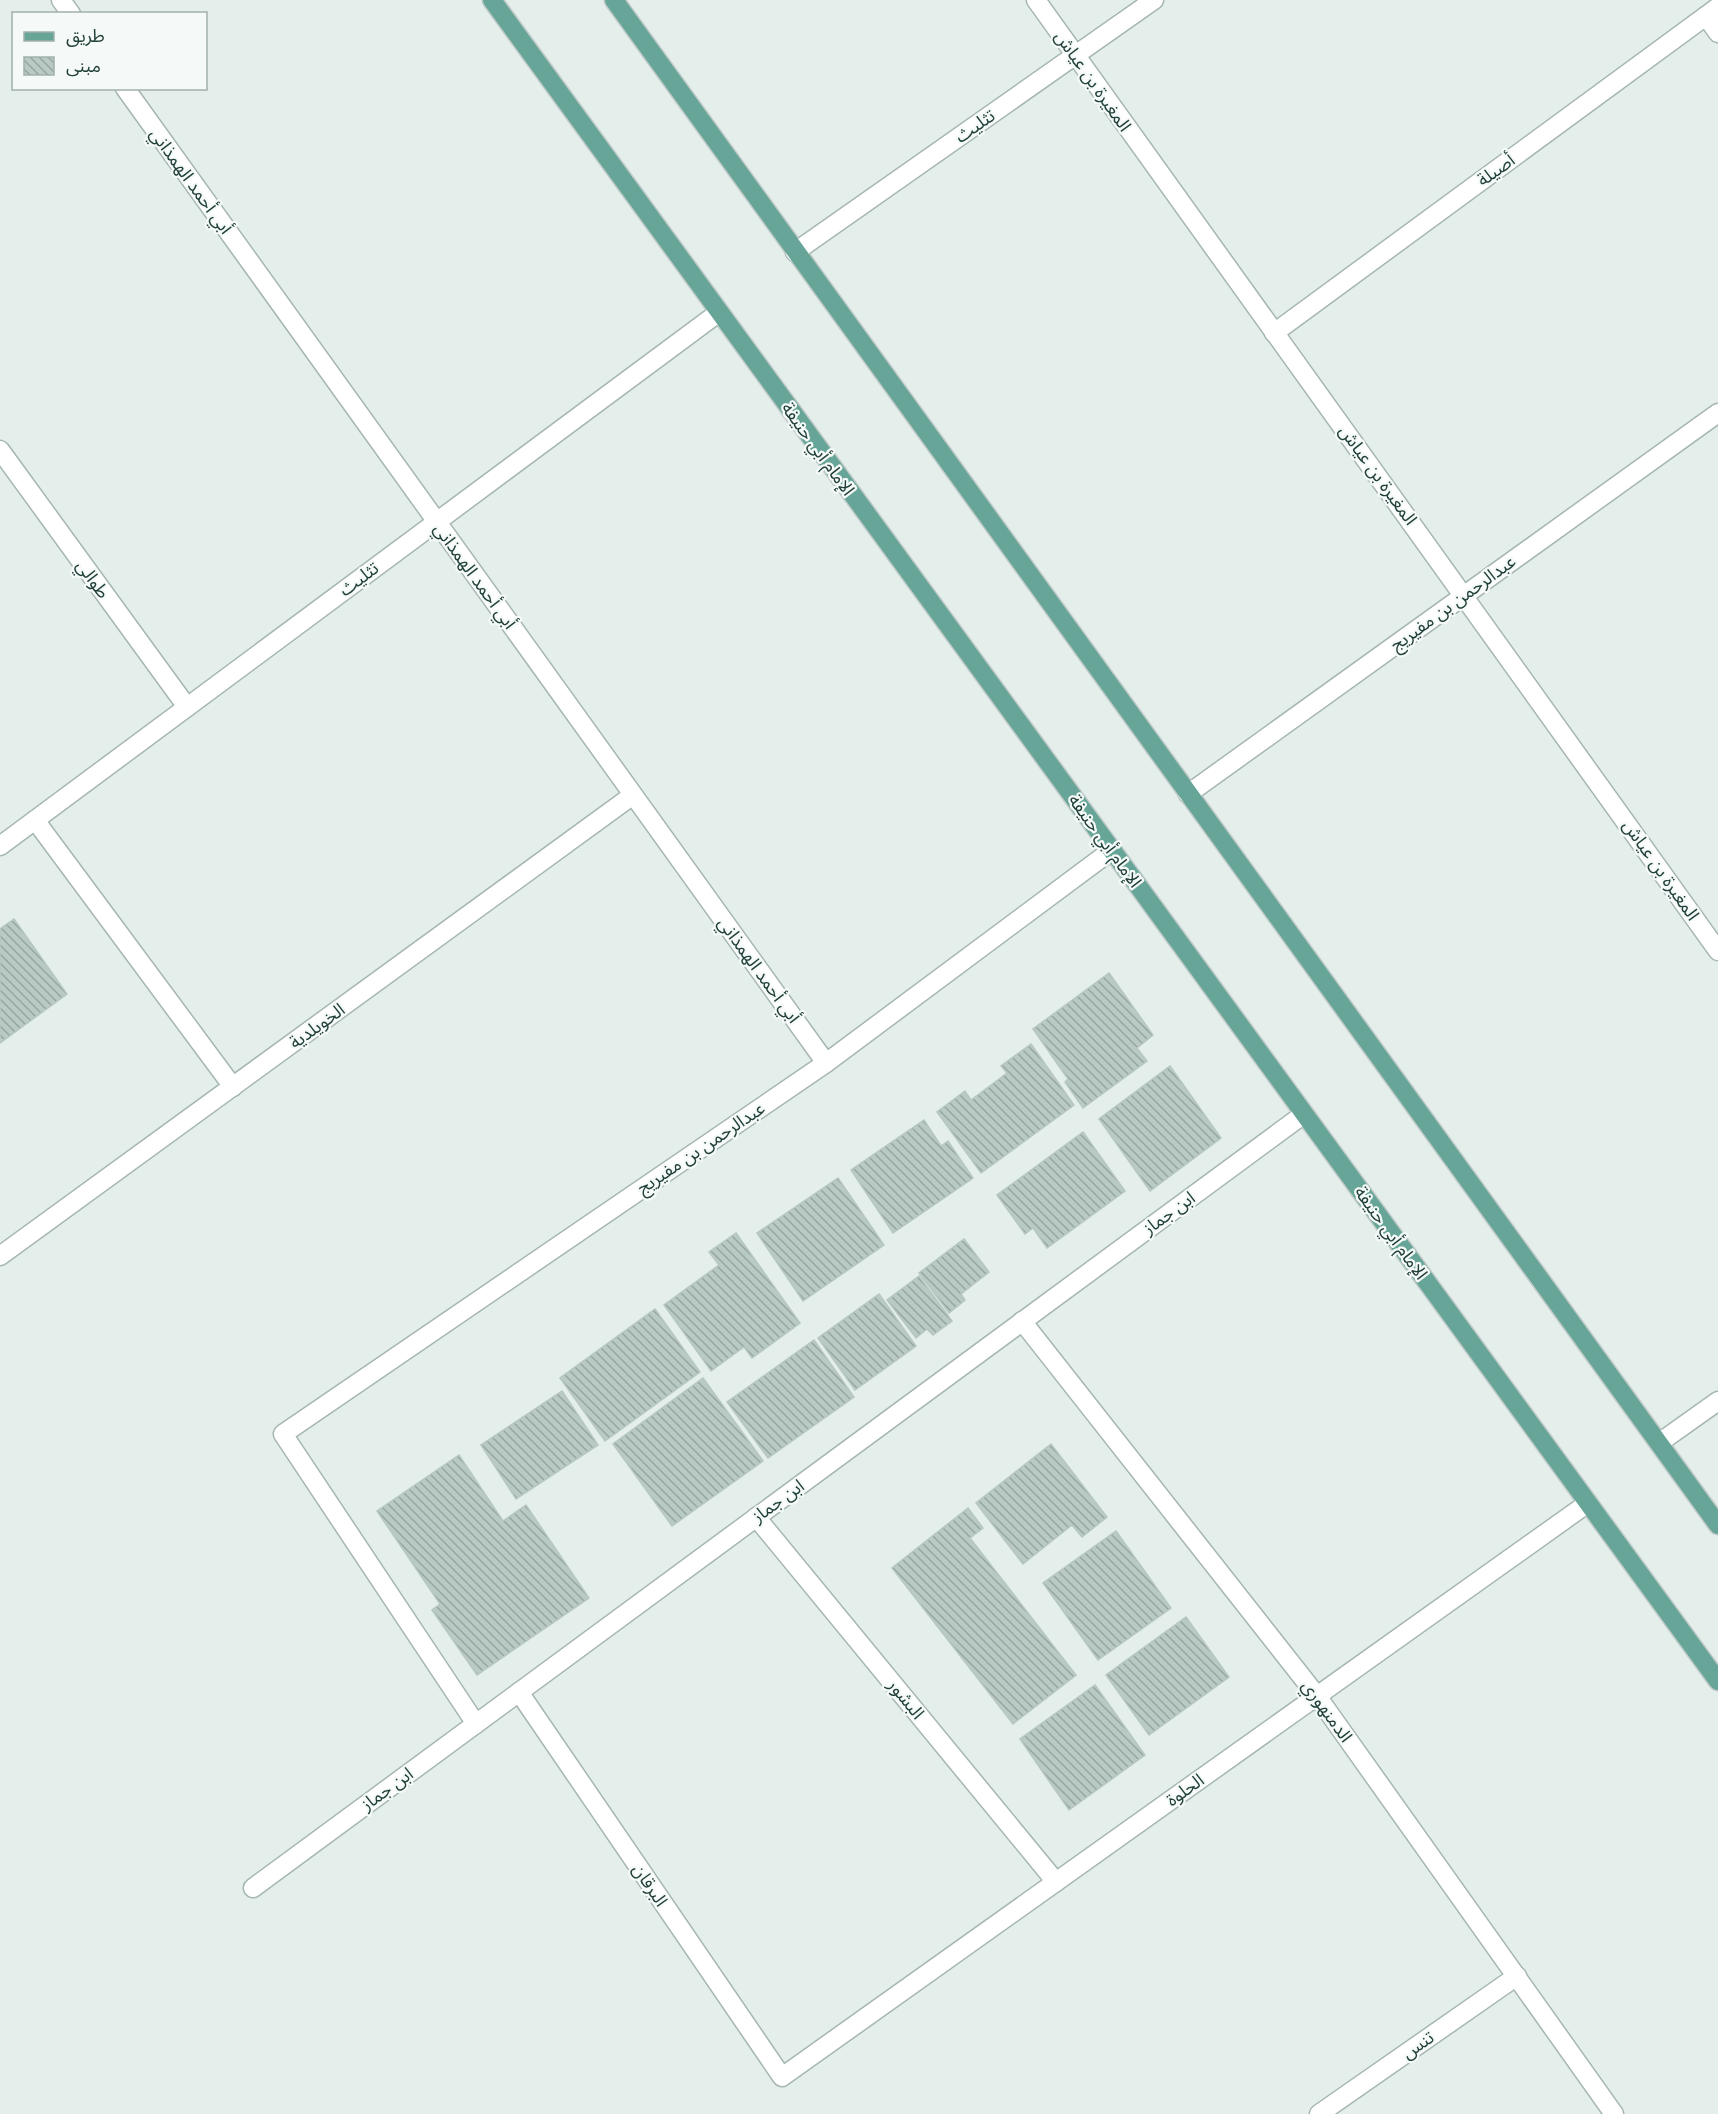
<svg xmlns="http://www.w3.org/2000/svg" width="1718" height="2114" font-family="Karla,'Noto Sans Arabic',sans-serif">
<style>
.building{fill:url(#building-back-hatch);stroke:#b6c8c1;stroke-width:1.5}
.lines{fill:none;stroke-linecap:round;stroke-linejoin:round}
.minor-casing{stroke:#a6b6b2;stroke-width:21}
.major-casing{stroke:#c1cac8;stroke-width:21}
.minor{stroke:#fff;stroke-width:18}
.major{stroke:#67a598;stroke-width:18}
.labels{text-anchor:middle;stroke-width:4.5;stroke-linejoin:round;paint-order:stroke}
.street-label{font-size:18px;fill:#22403a;stroke:#f5faf8}
</style>
<defs>
<pattern id="building-back-hatch" width="6" height="6" patternUnits="userSpaceOnUse" patternTransform="scale(1.5)"><rect width="6" height="6" fill="#b9c9c3"/><path d="M-1 5l2 2M0 0l6 6M5-1l2 2" fill="none" stroke="#96a59f"/></pattern>
</defs>
<rect width="100%" height="100%" fill="#e4eeea"/>
<g class="building">
<path d="M14,919L67,994L0,1043V929Z"/>
<path d="M1109,973L1153,1035L1137,1048L1147,1061L1083,1108L1065,1082L1068,1079L1033,1029Z"/>
<path d="M1031,1044L1074,1105L981,1173L937,1112L965,1091L971,1100L1007,1073L1001,1066Z"/>
<path d="M1170,1066L1221,1138L1150,1191L1099,1119Z"/>
<path d="M924,1120L941,1146L948,1141L973,1178L893,1233L851,1170Z"/>
<path d="M1083,1132L1125,1191L1047,1248L1033,1228L1025,1234L997,1195Z"/>
<path d="M838,1178L884,1245L803,1301L757,1233Z"/>
<path d="M736,1233L800,1323L752,1358L744,1347L711,1371L664,1305L719,1265L709,1252Z"/>
<path d="M964,1239L989,1272L961,1294L965,1300L949,1313L919,1273Z"/>
<path d="M919,1276L952,1321L933,1335L927,1329L916,1338L887,1300Z"/>
<path d="M879,1294L916,1346L855,1390L818,1338Z"/>
<path d="M655,1309L700,1372L605,1441L560,1378Z"/>
<path d="M814,1340L854,1397L768,1458L727,1402Z"/>
<path d="M703,1378L763,1461L672,1526L613,1444Z"/>
<path d="M562,1391L598,1445L516,1499L481,1445Z"/>
<path d="M1051,1444L1107,1517L1082,1537L1072,1525L1023,1564L976,1503Z"/>
<path d="M459,1455L503,1521L526,1505L589,1598L477,1675L432,1610L440,1604L377,1511Z"/>
<path d="M968,1508L983,1528L970,1538L1076,1675L1013,1724L892,1568Z"/>
<path d="M1116,1531L1171,1608L1098,1660L1043,1583Z"/>
<path d="M1186,1617L1229,1677L1149,1735L1106,1675Z"/>
<path d="M1095,1685L1145,1755L1069,1810L1020,1739Z"/>
</g>
<g class="lines">
<defs>
<g id="minor">
<path d="M61,0L71,14"/>
<path d="M1036,0L1718,951"/>
<path d="M1706,16L1718,33"/>
<path d="M125,88L826,1063"/>
<path d="M795,252L1154,0"/>
<path d="M1274,333L1718,7"/>
<path d="M0,450L187,707"/>
<path d="M1188,794L1718,413"/>
<path d="M35,820L233,1087"/>
<path d="M0,846L718,313"/>
<path d="M0,1256L633,795"/>
<path d="M1022,1321L1317,1696L1614,2114"/>
<path d="M1659,1443L1718,1401"/>
<path d="M756,1517L1056,1882"/>
<path d="M519,1692L782,2077L1588,1503"/>
<path d="M476,1724L283,1434L826,1063L1112,850"/>
<path d="M253,1888L1304,1114"/>
<path d="M1319,2114L1517,1976"/>
</g>
<g id="major">
<path d="M492,0L1718,1681"/>
<path d="M614,0L1718,1525"/>
</g>
</defs>
<use href="#minor" class="minor-casing"/>
<use href="#major" class="major-casing"/>
<use href="#minor" class="minor"/>
<use href="#major" class="major"/>
</g>
<g class="labels">
<g class="street-label">
<text transform="translate(1093 81) rotate(55)" y="6">المغيرة بن عياش</text>
<text transform="translate(975 126) rotate(-35)" y="6">تثليث</text>
<text transform="translate(1496 170) rotate(-36)" y="6">أصيلة</text>
<text transform="translate(191 181) rotate(54)" y="6">أبي أحمد الهمذاني</text>
<text transform="translate(818 449) rotate(54)" y="6">الإمام أبي حنيفة</text>
<text transform="translate(1378 475) rotate(54)" y="6">المغيرة بن عياش</text>
<text transform="translate(475 576) rotate(54)" y="6">أبي أحمد الهمذاني</text>
<text transform="translate(93 579) rotate(54)" y="6">طوالي</text>
<text transform="translate(359 579) rotate(-37)" y="6">تثليث</text>
<text transform="translate(1453 603) rotate(-36)" y="6">عبدالرحمن بن مفيريج</text>
<text transform="translate(1105 841) rotate(54)" y="6">الإمام أبي حنيفة</text>
<text transform="translate(1661 870) rotate(55)" y="6">المغيرة بن عياش</text>
<text transform="translate(759 970) rotate(54)" y="6">أبي أحمد الهمذاني</text>
<text transform="translate(317 1026) rotate(-36)" y="6">الخويلدية</text>
<text transform="translate(701 1148) rotate(-34)" y="6">عبدالرحمن بن مفيريج</text>
<text transform="translate(1169 1213) rotate(-36)" y="6">ابن جماز</text>
<text transform="translate(1391 1233) rotate(54)" y="6">الإمام أبي حنيفة</text>
<text transform="translate(778 1501) rotate(-36)" y="6">ابن جماز</text>
<text transform="translate(906 1699) rotate(51)" y="6">البشور</text>
<text transform="translate(1327 1711) rotate(54)" y="6">الدمنهوري</text>
<text transform="translate(387 1789) rotate(-36)" y="6">ابن جماز</text>
<text transform="translate(1185 1790) rotate(-36)" y="6">الحلوة</text>
<text transform="translate(650 1885) rotate(56)" y="6">البرقان</text>
<text transform="translate(1418 2045) rotate(-35)" y="6">تنس</text>
</g>
</g>
<rect x="12" y="12" width="195" height="78" fill="#f5faf8" stroke="#a1b0ac" stroke-width="1.5"/>
<rect x="24" y="32" width="30" height="9" fill="#67a598" stroke="#a1b0ac" stroke-width="1.5"/>
<text x="66" y="42" font-size="18" fill="#22403a">طريق</text>
<rect x="24" y="57" width="30" height="18" fill="url(#building-back-hatch)" stroke="#a1b0ac" stroke-width="1.5"/>
<text x="66" y="72" font-size="18" fill="#22403a">مبنى</text>
</svg>
